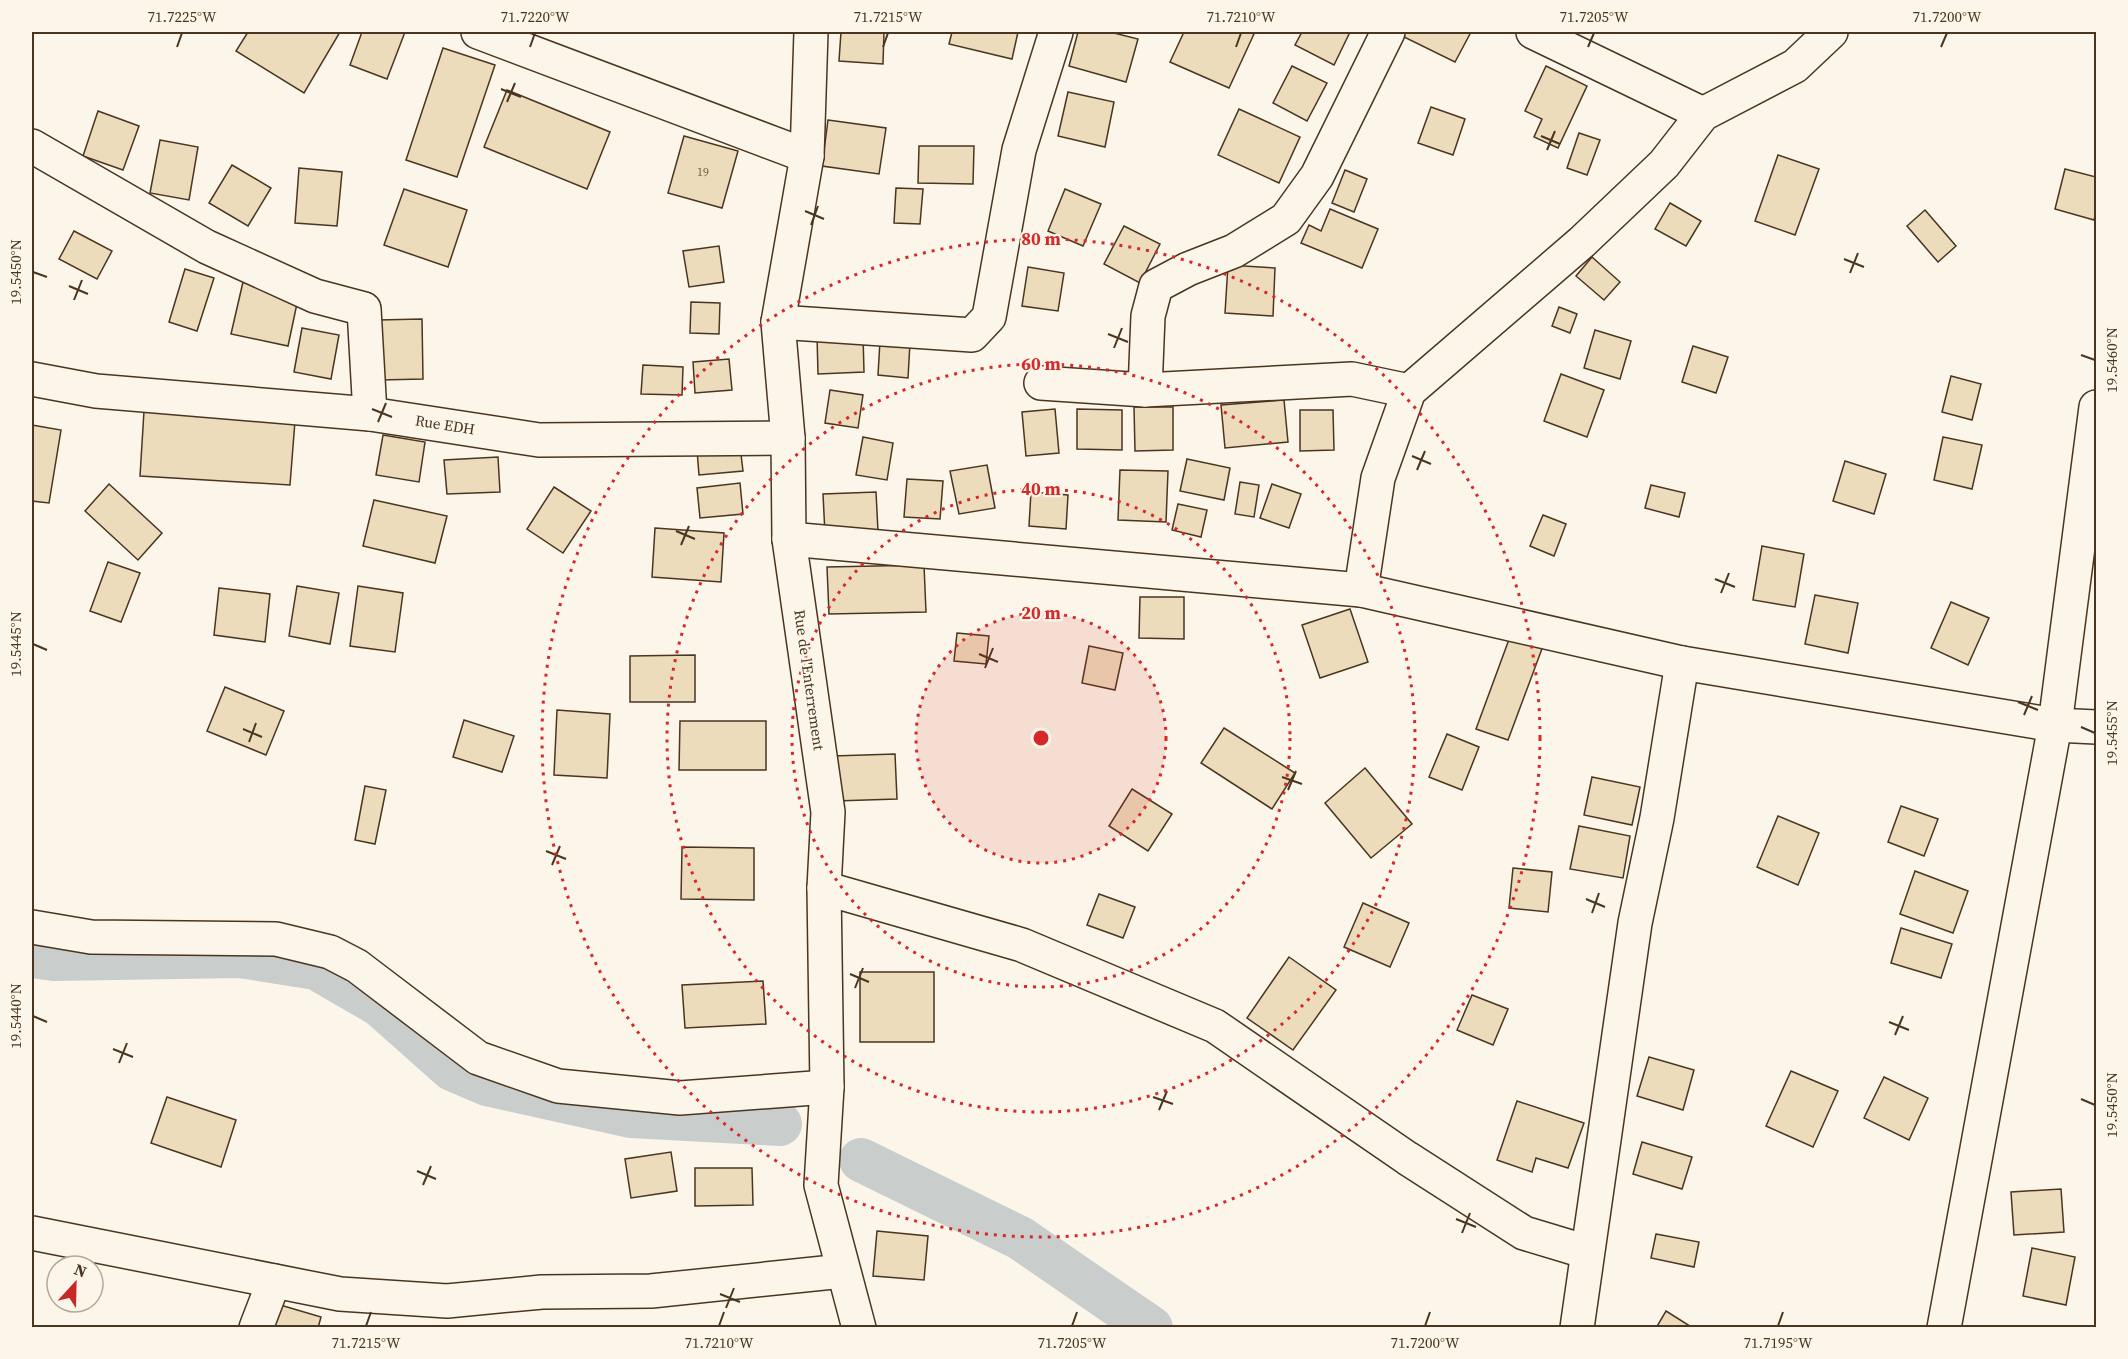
<svg xmlns="http://www.w3.org/2000/svg" width="2128" height="1359" font-family="'Source Serif 4',serif">
<style>
.lines{fill:none;stroke-linecap:round;stroke-linejoin:round}
.canal{stroke:#c9cecd;stroke-width:44}
.building{fill:#ecdcbc;stroke:#4a3520;stroke-width:1.5}
.street-casing{stroke:#4a3520;stroke-width:36}
.secondary-casing{stroke:#4a3520;stroke-width:36}
.street{stroke:#fbf6e9;stroke-width:33}
.secondary{stroke:#fbf6e9;stroke-width:33}
.ticks{fill:none;stroke:#4a3520;stroke-width:2}
.ring{fill:none;stroke:#d62828;stroke-width:3;stroke-dasharray:3 6}
.labels{text-anchor:middle;stroke-width:4.5;stroke-linejoin:round;paint-order:stroke}
.number-label{font-size:12px;fill:#725f47}
.street-label{font-size:15px;fill:#4a3520;stroke:#fbf6e9}
.centre{fill:#d62828;stroke:#fbf6e9;stroke-width:3}
.ring-label{font-size:18px;text-anchor:middle;font-weight:bold;fill:#d62828;stroke:#fbf6e9;stroke-width:4.5;stroke-linejoin:round;paint-order:stroke}
.neatline{fill:none;stroke:#4a3520;stroke-width:2}
.ticks-label{font-size:15px;text-anchor:middle;fill:#4a3520}
</style>
<rect width="100%" height="100%" fill="#fbf6e9"/>
<g class="lines">
<g class="canal">
<path d="M32,956L54,959L240,956L316,968L380,1005L452,1069L487,1084L631,1116L780,1124"/>
<path d="M861,1160L1020,1238L1151,1328"/>
</g>
</g>
<g class="building">
<path d="M248,32H340L304,93L236,51Z"/>
<path d="M362,32H405L387,79L350,65Z"/>
<path d="M841,32H884L883,64L839,61Z"/>
<path d="M952,32H1018L1012,59L949,44Z"/>
<path d="M1078,32H1110L1138,39L1126,82L1069,66Z"/>
<path d="M1184,32H1249L1254,34L1229,88L1170,62Z"/>
<path d="M1302,32H1350L1334,65L1295,45Z"/>
<path d="M1405,32H1471L1455,62L1402,36Z"/>
<path d="M443,48L495,65L457,177L406,160Z"/>
<path d="M1292,66L1327,83L1307,121L1273,103Z"/>
<path d="M1546,66L1587,86L1558,148L1534,137L1542,119L1525,111Z"/>
<path d="M507,90L610,132L587,189L484,147Z"/>
<path d="M1068,92L1114,102L1105,147L1058,136Z"/>
<path d="M1431,107L1465,119L1453,155L1418,143Z"/>
<path d="M1239,109L1300,137L1279,183L1218,155Z"/>
<path d="M98,111L139,126L123,170L83,156Z"/>
<path d="M828,120L886,128L879,174L822,166Z"/>
<path d="M1579,133L1600,140L1587,175L1567,168Z"/>
<path d="M684,136L738,151L722,208L668,193Z"/>
<path d="M160,140L198,147L189,200L150,193Z"/>
<path d="M919,146H974L973,184L918,183Z"/>
<path d="M1778,155L1819,169L1795,235L1755,221Z"/>
<path d="M232,165L271,188L248,226L209,203Z"/>
<path d="M299,168L342,172L337,226L295,223Z"/>
<path d="M2065,169L2096,177V212L2094,220L2055,209Z"/>
<path d="M1345,170L1367,179L1354,212L1332,203Z"/>
<path d="M896,188L923,189L920,224L894,223Z"/>
<path d="M404,189L467,210L448,267L384,245Z"/>
<path d="M1065,189L1101,204L1083,246L1048,231Z"/>
<path d="M1670,203L1701,221L1686,246L1655,229Z"/>
<path d="M1330,209L1378,229L1362,268L1301,243L1309,225L1321,231Z"/>
<path d="M1925,210L1956,246L1938,262L1907,226Z"/>
<path d="M1124,226L1160,244L1140,283L1104,264Z"/>
<path d="M74,231L112,251L97,279L59,259Z"/>
<path d="M719,246L724,282L689,287L683,251Z"/>
<path d="M1592,257L1620,282L1604,300L1576,276Z"/>
<path d="M1228,265L1275,268L1273,316L1225,313Z"/>
<path d="M1028,267L1064,273L1058,311L1022,306Z"/>
<path d="M185,269L214,278L197,331L169,322Z"/>
<path d="M243,282L299,294L288,346L231,334Z"/>
<path d="M691,302L720,303L719,334L690,333Z"/>
<path d="M1559,307L1577,314L1570,333L1552,326Z"/>
<path d="M422,319L423,379L380,380L378,320Z"/>
<path d="M302,328L339,335L331,379L294,372Z"/>
<path d="M1595,330L1631,341L1620,379L1584,368Z"/>
<path d="M863,335L864,372L818,374L817,336Z"/>
<path d="M880,341L910,343L908,378L878,375Z"/>
<path d="M1693,346L1728,357L1716,393L1682,382Z"/>
<path d="M729,359L732,390L695,393L693,362Z"/>
<path d="M643,365L683,367L682,395L641,394Z"/>
<path d="M1561,374L1604,390L1587,437L1544,421Z"/>
<path d="M1951,376L1981,384L1972,420L1942,412Z"/>
<path d="M830,390L863,395L858,428L825,423Z"/>
<path d="M1284,400L1288,442L1225,448L1221,405Z"/>
<path d="M1134,407H1173V450L1135,451Z"/>
<path d="M1055,409L1059,453L1026,456L1022,412Z"/>
<path d="M1077,409L1122,410V450L1077,449Z"/>
<path d="M1300,410H1333L1334,450L1300,451Z"/>
<path d="M144,411L295,421L290,485L140,476Z"/>
<path d="M32,425L61,430L49,503L32,501Z"/>
<path d="M383,435L425,442L419,482L376,475Z"/>
<path d="M863,437L893,443L887,480L856,475Z"/>
<path d="M1943,437L1982,445L1972,489L1934,480Z"/>
<path d="M740,446L743,471L699,475L697,450Z"/>
<path d="M498,457L500,492L447,494L444,460Z"/>
<path d="M1187,459L1230,468L1224,500L1180,491Z"/>
<path d="M1845,461L1886,474L1874,514L1833,501Z"/>
<path d="M987,465L995,508L959,514L950,471Z"/>
<path d="M1120,470L1168,471L1166,522L1118,520Z"/>
<path d="M907,479L943,481L940,519L904,517Z"/>
<path d="M1240,482L1259,485L1254,517L1235,514Z"/>
<path d="M740,483L743,514L700,518L697,488Z"/>
<path d="M109,484L162,533L138,560L85,511Z"/>
<path d="M1272,484L1301,494L1289,528L1260,518Z"/>
<path d="M1651,485L1685,493L1679,517L1645,508Z"/>
<path d="M554,487L591,511L563,553L527,529Z"/>
<path d="M876,492L878,531L825,534L823,494Z"/>
<path d="M1031,492L1068,495L1066,529L1029,526Z"/>
<path d="M374,500L447,516L435,563L363,546Z"/>
<path d="M1178,504L1207,510L1201,537L1172,530Z"/>
<path d="M1543,515L1566,524L1554,556L1530,546Z"/>
<path d="M655,528L724,533L721,582L652,577Z"/>
<path d="M1762,546L1804,554L1795,607L1753,600Z"/>
<path d="M108,562L140,573L121,622L90,611Z"/>
<path d="M924,565L926,612L829,614L827,567Z"/>
<path d="M297,586L339,593L330,644L289,636Z"/>
<path d="M358,586L403,593L395,652L350,646Z"/>
<path d="M219,588L270,594L265,642L214,635Z"/>
<path d="M1815,595L1858,603L1848,653L1805,644Z"/>
<path d="M1140,597H1184V639L1139,638Z"/>
<path d="M1951,602L1989,618L1968,665L1931,648Z"/>
<path d="M1350,609L1368,662L1320,678L1302,625Z"/>
<path d="M957,633L989,636L986,664L954,661Z"/>
<path d="M1511,634L1543,646L1508,740L1476,729Z"/>
<path d="M1089,646L1123,653L1115,690L1082,683Z"/>
<path d="M695,655V702H630V656Z"/>
<path d="M225,687L284,711L266,755L207,731Z"/>
<path d="M557,710L610,714L607,778L554,775Z"/>
<path d="M464,720L514,736L502,772L453,757Z"/>
<path d="M680,721H766V770H679Z"/>
<path d="M1224,728L1295,773L1272,809L1201,763Z"/>
<path d="M1447,734L1479,747L1462,790L1429,777Z"/>
<path d="M895,754L897,799L835,801L833,756Z"/>
<path d="M1365,768L1412,824L1371,858L1325,803Z"/>
<path d="M1592,777L1640,787L1632,825L1584,815Z"/>
<path d="M365,786L386,790L375,844L355,840Z"/>
<path d="M1132,789L1172,814L1148,851L1109,826Z"/>
<path d="M1901,806L1938,819L1924,856L1888,842Z"/>
<path d="M1778,816L1819,833L1798,885L1757,867Z"/>
<path d="M1579,826L1630,836L1623,878L1570,869Z"/>
<path d="M682,847L754,848V900L681,899Z"/>
<path d="M1513,868L1552,872L1548,912L1509,908Z"/>
<path d="M1915,871L1968,891L1953,933L1900,914Z"/>
<path d="M1099,894L1135,907L1123,938L1087,925Z"/>
<path d="M1363,903L1409,923L1390,967L1344,947Z"/>
<path d="M1901,928L1952,944L1941,978L1891,963Z"/>
<path d="M1289,957L1336,990L1293,1050L1247,1018Z"/>
<rect x="860" y="972" width="74" height="70"/>
<path d="M763,981L766,1024L685,1028L682,985Z"/>
<path d="M1472,995L1508,1009L1493,1045L1457,1030Z"/>
<path d="M1649,1057L1694,1070L1683,1110L1637,1096Z"/>
<path d="M1791,1071L1838,1091L1813,1147L1766,1126Z"/>
<path d="M1884,1077L1928,1098L1909,1140L1864,1118Z"/>
<path d="M167,1097L236,1120L221,1167L151,1143Z"/>
<path d="M1517,1101L1584,1123L1568,1168L1536,1158L1532,1172L1497,1160Z"/>
<path d="M1642,1142L1692,1157L1682,1189L1633,1174Z"/>
<path d="M671,1152L677,1191L631,1198L625,1159Z"/>
<path d="M695,1168H752L753,1205L695,1206Z"/>
<path d="M2061,1189L2064,1232L2014,1235L2011,1192Z"/>
<path d="M877,1231L928,1236L924,1280L873,1276Z"/>
<path d="M1656,1234L1699,1242L1694,1267L1651,1258Z"/>
<path d="M2032,1248L2075,1257L2066,1305L2023,1296Z"/>
<path d="M277,1304L321,1317L318,1328H271Z"/>
<path d="M1666,1311L1693,1328H1656Z"/>
</g>
<g class="lines">
<defs>
<g id="street">
<path d="M478,32L807,156"/>
<path d="M1533,32L1703,114"/>
<path d="M32,146L207,247L315,296L364,309L370,414"/>
<path d="M778,322L972,335L989,317L1019,150L1056,32"/>
<path d="M32,379L96,391L370,414L539,440L788,438"/>
<path d="M1041,383L1145,390L1352,379L1409,391"/>
<path d="M1145,390L1148,316L1156,286L1188,269L1234,251L1286,219L1317,176L1388,32"/>
<path d="M789,539L1361,590L1682,663L2055,725L2096,727"/>
<path d="M1361,590L1378,478L1409,391L1582,242L1664,164L1703,114L1795,66L1831,32"/>
<path d="M824,888L1022,945L1215,1026L1407,1158L1524,1233L1587,1252"/>
<path d="M32,927L91,937L276,939L330,952L357,966L478,1058L558,1086L680,1098L827,1087"/>
<path d="M32,1233L340,1294L447,1301L542,1292L651,1291L843,1271"/>
<path d="M256,1328L274,1281"/>
<path d="M1577,1328L1635,923L1657,818L1682,663"/>
<path d="M1944,1328L2055,725L2096,407"/>
</g>
<path id="secondary" d="M811,32L807,156L778,322L788,438L789,539L828,812L824,888L827,1087L821,1185L859,1328"/>
</defs>
<use href="#street" class="street-casing"/>
<use href="#secondary" class="secondary-casing"/>
<use href="#street" class="street"/>
<use href="#secondary" class="secondary"/>
</g>
<path class="ticks" d="M177,47L182,33M530,47L535,33M883,47L888,33M1236,47L1241,33M1588,47L1594,33M1941,47L1947,33M501,89L521,97M507,102L515,83M1541,136L1560,144M1547,150L1555,131M805,211L824,219M811,225L818,206M1844,259L1864,267M33,272L47,277M1850,273L1858,253M69,286L88,294M74,300L82,280M1108,334L1128,342M1114,348L1122,328M2081,355L2095,360M372,409L392,417M378,422L386,403M1412,456L1431,464M1417,470L1425,451M676,531L695,539M681,545L689,526M1715,579L1735,587M1721,593L1729,573M33,644L47,650M979,654L998,662M985,668L993,648M2018,702L2038,710M2024,715L2032,696M2081,727L2095,733M243,729L262,737M249,742L256,723M1282,777L1302,784M1288,790L1296,771M546,851L566,859M552,865L560,846M1586,899L1605,907M1592,913L1599,893M850,974L869,982M855,988L863,968M33,1016L47,1022M1889,1022L1909,1030M1895,1035L1903,1016M113,1049L133,1057M119,1063L127,1043M1153,1097L1173,1104M2081,1099L2095,1105M1159,1110L1167,1091M417,1171L436,1179M423,1185L431,1166M1456,1219L1476,1227M1462,1233L1470,1213M720,1294L740,1302M726,1308L734,1288M366,1326L371,1312M719,1326L724,1312M1072,1326L1077,1312M1425,1326L1430,1312M1778,1326L1783,1312"/>
<circle cx="1041" cy="738" r="125" fill="#d62828" fill-opacity=".12"/>
<g class="ring">
<circle cx="1041" cy="738" r="125"/>
<circle cx="1041" cy="738" r="249"/>
<circle cx="1041" cy="738" r="374"/>
<circle cx="1041" cy="738" r="499"/>
</g>
<g class="labels">
<g class="number-label">
<text x="703" y="176">19</text>
</g>
<g class="street-label">
<text transform="translate(445 425) rotate(9)" y="5">Rue EDH</text>
<text transform="translate(809 680) rotate(82)" y="5">Rue de l'Enterrement</text>
</g>
</g>
<circle cx="1041" cy="738" r="9" class="centre"/>
<g class="ring-label">
<text x="1041" y="245">80 m</text>
<text x="1041" y="370">60 m</text>
<text x="1041" y="495">40 m</text>
<text x="1041" y="619">20 m</text>
</g>
<rect width="2128" height="1359" fill="none" stroke="#fbf6e9" stroke-width="66"/>
<g transform="translate(75 1284) rotate(22)"><circle r="28" fill="#fbf6e9" stroke="#b4a999" stroke-width="1.5"/>
<path d="M0-4.5L10 22L0 15L-10 22Z" fill="#c62828"/>
<text y="-9" font-size="16" font-weight="bold" text-anchor="middle" fill="#4a3520">N</text>
</g>
<rect x="33" y="33" width="2062" height="1293" class="neatline"/>
<g class="ticks-label">
<text x="182" y="22">71.7225°W</text>
<text x="535" y="22">71.7220°W</text>
<text x="888" y="22">71.7215°W</text>
<text x="1241" y="22">71.7210°W</text>
<text x="1594" y="22">71.7205°W</text>
<text x="1947" y="22">71.7200°W</text>
<text transform="translate(16 272) rotate(-90)" y="5">19.5450°N</text>
<text transform="translate(2112 360) rotate(-90)" y="5">19.5460°N</text>
<text transform="translate(16 644) rotate(-90)" y="5">19.5445°N</text>
<text transform="translate(2112 733) rotate(-90)" y="5">19.5455°N</text>
<text transform="translate(16 1016) rotate(-90)" y="5">19.5440°N</text>
<text transform="translate(2112 1105) rotate(-90)" y="5">19.5450°N</text>
<text x="366" y="1348">71.7215°W</text>
<text x="719" y="1348">71.7210°W</text>
<text x="1072" y="1348">71.7205°W</text>
<text x="1425" y="1348">71.7200°W</text>
<text x="1778" y="1348">71.7195°W</text>
</g>
</svg>
